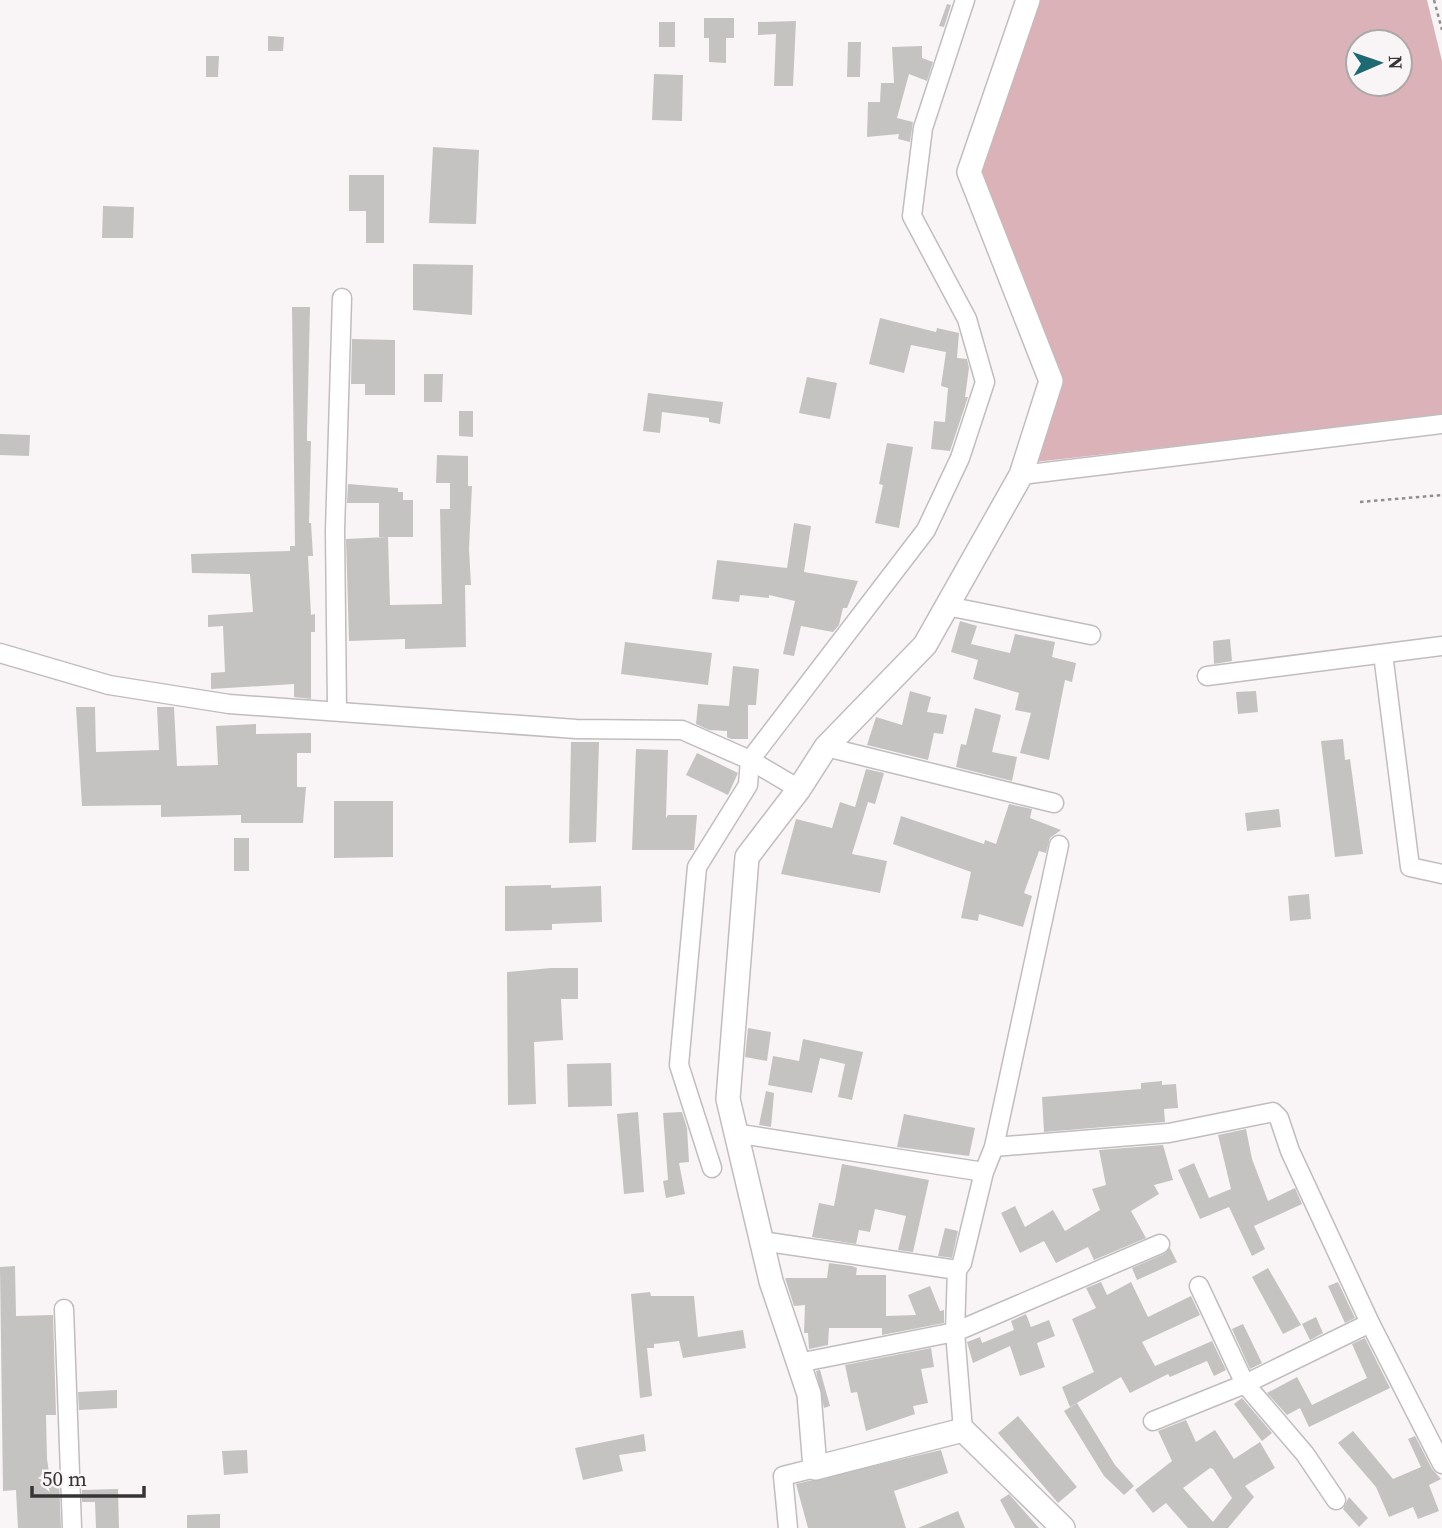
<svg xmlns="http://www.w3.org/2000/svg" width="1442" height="1528" font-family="'Source Serif 4',serif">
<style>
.forest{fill:#dbb2b8;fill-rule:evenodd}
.building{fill:#c5c2c2;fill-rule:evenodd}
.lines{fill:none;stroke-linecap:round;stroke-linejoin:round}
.minor-casing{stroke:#c1bdbe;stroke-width:21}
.tertiary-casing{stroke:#c1bdbe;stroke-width:26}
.path{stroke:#918e8f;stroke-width:2.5;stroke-dasharray:3.5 3.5;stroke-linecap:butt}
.minor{stroke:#fff;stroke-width:18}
.tertiary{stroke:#fff;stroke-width:23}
</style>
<rect width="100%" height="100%" fill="#f9f5f6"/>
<path class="forest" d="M1031,0H1427L1442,61V416L1035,462L1058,367L976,166ZM1358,42H1400V84H1358Z"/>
<g class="building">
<path d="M947,4L951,5L944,27L939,26Z"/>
<path d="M704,18H734V38H726V63L709,62V38H704Z"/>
<path d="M796,21L793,86H774L776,34L758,35V22Z"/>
<rect x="659" y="22" width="16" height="25"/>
<path d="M268,36L284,37L283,51H268Z"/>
<path d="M848,42H861L860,77H847Z"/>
<path d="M922,46V58L933,62L927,81L909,74L897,118L913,122L910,142L898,139L899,134L867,137L868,102H880L881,83H894L892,47Z"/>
<path d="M206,56H219L218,77H206Z"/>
<path d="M654,74L683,75L682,121L652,120Z"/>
<path d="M433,147L479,150L476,224L429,223Z"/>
<path d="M349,175H384V243H366V211H349Z"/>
<path d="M103,206L134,207L133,238H102Z"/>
<path d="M413,264L473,265L472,315L413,310Z"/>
<path d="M292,307H310L307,434V441H311L309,523H311L313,556H308L311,615L315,614V632H311V699L294,697V684L211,689V673L225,672L223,626L208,627V615L253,612L250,574L192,573L191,554L290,551V546H295Z"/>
<path d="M880,318L936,332L937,328L959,333L957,358L967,359L969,368L965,397H968L950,451L931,449L934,421L945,422L948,388L941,386L946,352L911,345L904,373L869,364Z"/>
<path d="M352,339L395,340V395H365V384H351Z"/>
<path d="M424,374H443L442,402H424Z"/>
<path d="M807,377L837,383L830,419L799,413Z"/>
<path d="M648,393L723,402L720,424L709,422V418L662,412L660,433L643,431Z"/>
<path d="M459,411H473V437L459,436Z"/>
<path d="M0,434L30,435L29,456L0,455Z"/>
<path d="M887,443L913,447L899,528L875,523L883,485L879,484Z"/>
<path d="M437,455L468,456V486H472L469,549L471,585H465L466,647L405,649V639L349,641L346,539L388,537L390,605L442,604L440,509H450V483H436Z"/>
<path d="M348,484L398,488V492H403V500H413V537H379V503H347Z"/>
<path d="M794,523L811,526L804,572L858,581L847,608H843L839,625L833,632L801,626L794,656L783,654L795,601L769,595V598L740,595L739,602L712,599L717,560L787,568Z"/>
<path d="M960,621L977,626L971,644L1010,653L1015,634L1055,642L1052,657L1076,663L1072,682L1065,680L1049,760L1020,753L1031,713L1015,710L1019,693L973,679L978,660L951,652Z"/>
<path d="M1230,639L1232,661L1214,664L1213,641Z"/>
<path d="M625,642L712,653L708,685L621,674Z"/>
<path d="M733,666L759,669L756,705H748V739H731L727,737V731L709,730L696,724L698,704L729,706Z"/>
<path d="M910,691L931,697L927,712L947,715L943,734L934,733L928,760L867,745L876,717L902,725Z"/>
<path d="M1256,691L1258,712L1238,714L1236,692Z"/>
<path d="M76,707H95L96,752L159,750L157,707H174L177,766L218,765L216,726L256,724V734L311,733V753H297V787H306L303,823H241V815L161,817V805L82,806Z"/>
<path d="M975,708L1001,715L992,752L1017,757L1012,781L956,767L961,744L966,745Z"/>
<path d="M1343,739L1345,760L1350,759L1363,854L1335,857L1321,741Z"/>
<path d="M571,742H599L596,842L569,843Z"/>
<path d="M636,749L668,750L666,818L668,815H697L694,850H632Z"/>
<path d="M697,753L738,773L728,795L686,775Z"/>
<path d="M866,769L884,773L875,804L868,802L852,854L887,861L880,893L781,874L796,819L832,828L840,802L855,807Z"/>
<path d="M334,801H393V857L334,858Z"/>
<path d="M1009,804L1032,809L1030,818L1061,830L1050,838L1046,853L1039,851L1024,893L1032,896L1023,927L979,914L978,921L961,918L971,872L893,844L901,816L984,844L985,840L996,844Z"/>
<path d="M1279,809L1281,827L1247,831L1245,813Z"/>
<rect x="234" y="838" width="15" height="33"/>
<path d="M551,885V888L601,886L602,922L552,924V930L505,931V886Z"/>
<path d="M1309,894L1311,919L1290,921L1288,896Z"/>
<path d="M551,968H578V999H561L563,1040L534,1042L536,1104L508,1105L507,972Z"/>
<path d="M748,1028L771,1032L767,1061L745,1057Z"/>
<path d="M803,1039L863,1052L852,1100L838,1097L845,1064L820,1058L812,1093L768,1085L773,1056L799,1061Z"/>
<path d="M611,1063L612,1106L568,1107L567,1064Z"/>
<path d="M1162,1081V1085L1176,1084L1178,1108L1164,1109L1165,1122L1044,1132L1042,1097L1141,1089V1083Z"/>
<path d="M766,1091L774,1093L771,1127L759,1125Z"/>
<path d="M638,1112L644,1192L624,1194L617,1114Z"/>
<path d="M682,1112L687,1128L689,1162L679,1163L685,1194L666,1198L663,1181L668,1180L663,1113Z"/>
<path d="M904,1114L975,1128L969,1156L897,1147Z"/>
<path d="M1246,1129L1252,1159L1268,1201L1295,1188L1302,1204L1254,1226L1265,1249L1252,1256L1229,1207L1200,1219L1178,1170L1194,1163L1209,1198L1231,1189L1218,1135Z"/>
<path d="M1163,1145L1173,1180L1154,1185L1159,1194L1131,1211L1146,1238L1094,1260L1088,1247L1056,1263L1044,1241L1020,1253L1001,1213L1015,1206L1025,1227L1053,1210L1065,1231L1100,1210L1092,1189L1106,1185L1099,1150Z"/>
<path d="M842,1164L929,1180L913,1252L898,1250L906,1216L875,1209L870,1232L859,1230L856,1244L812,1237L819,1203L834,1206Z"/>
<path d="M945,1228L958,1231L952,1258L938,1256Z"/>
<path d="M1170,1248L1177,1262L1137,1280L1132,1268L1164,1254Z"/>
<path d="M829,1263L852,1266L857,1268L856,1275H886V1316L916,1315L908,1295L930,1286L940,1311L944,1310V1323L882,1335V1328H829L828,1345L809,1349L808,1333H804L805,1305L794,1306L785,1278H827Z"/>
<path d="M15,1266L16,1316L53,1315L56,1415H46L47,1459L50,1479H59L61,1528H18L16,1490L3,1491L0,1267Z"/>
<path d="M1268,1268L1301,1325L1283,1334L1252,1277Z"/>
<path d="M1101,1282L1107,1295L1131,1282L1148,1317L1191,1296L1200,1315L1142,1342L1155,1366L1212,1341L1226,1370L1214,1376L1207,1361L1170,1377L1168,1374L1130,1393L1121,1377L1070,1407L1062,1387L1094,1372L1072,1319L1096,1308L1086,1288Z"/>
<path d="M1338,1282L1355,1318L1345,1323L1328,1286Z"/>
<path d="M650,1292L651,1296H694L698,1337L743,1330L746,1348L683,1358L679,1341L654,1344V1348H647L652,1396L640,1398L631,1294Z"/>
<path d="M1026,1314L1031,1327L1049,1320L1055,1336L1037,1343L1045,1367L1020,1376L1010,1346L973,1363L967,1342L980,1337L982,1343L1014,1330L1011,1321Z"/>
<path d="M1316,1317L1323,1333L1310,1340L1302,1324Z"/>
<path d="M1243,1324L1262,1363L1250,1369L1232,1329Z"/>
<path d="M1365,1338L1390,1388L1309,1427L1300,1408L1287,1415L1267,1393L1297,1377L1312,1405L1367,1378L1352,1344Z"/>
<path d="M931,1348L934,1367L921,1369L928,1403L913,1406L915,1414L866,1431L857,1392L851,1393L845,1365Z"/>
<path d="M820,1370L830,1406L824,1408L816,1371Z"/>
<path d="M117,1390V1408L79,1410L78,1392Z"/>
<path d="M1242,1398L1272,1433L1262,1441L1234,1404Z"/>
<path d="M1077,1403L1115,1465L1134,1486L1124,1495L1104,1476L1064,1411Z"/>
<path d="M1018,1416L1077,1487L1058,1503L998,1433Z"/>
<path d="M1186,1420L1196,1442L1215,1430L1234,1459L1260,1442L1275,1468L1245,1486L1254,1497L1228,1528H1188L1166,1503L1153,1513L1135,1490L1172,1461L1158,1431ZM1210,1468L1213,1469L1232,1498L1213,1522L1183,1488Z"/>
<path d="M1353,1431L1393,1479L1421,1467L1408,1439L1415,1436L1432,1469L1441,1479L1429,1485L1439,1511L1418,1519L1413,1507L1389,1517L1376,1487L1338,1443Z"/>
<path d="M644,1434L646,1451L619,1455L623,1471L583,1480L575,1448Z"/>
<path d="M247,1450L248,1473L224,1475L222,1451Z"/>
<path d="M941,1450L948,1473L894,1491L906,1528H808L796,1484Z"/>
<path d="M118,1489L119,1528H96L95,1502H82V1490Z"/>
<path d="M1009,1494L1039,1528H1015L1000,1500Z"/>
<path d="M1349,1497L1368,1518L1359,1527L1343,1509Z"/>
<path d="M958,1511L965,1528H918Z"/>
<path d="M220,1514V1528H187V1515Z"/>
</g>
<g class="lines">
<defs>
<g id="minor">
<path d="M1021,475L1442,424"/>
<path d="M947,606L1091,635"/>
<path d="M0,653L109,685L229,704L576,729L682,730L750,760L799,789"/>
<path d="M1383,654L1410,867L1442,874"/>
<path d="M1207,676L1442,646"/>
<path d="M337,710L335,531L342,298"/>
<path d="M826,747L1054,803"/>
<path d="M734,1133L984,1172"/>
<path d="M994,1147L1169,1133L1273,1112L1279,1118L1290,1151L1370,1323L1442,1464"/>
<path d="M712,1168L679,1065L697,867L748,785L750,760L926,530L960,458L985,382L967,319L912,216L923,128L965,0"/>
<path d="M761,1241L957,1270"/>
<path d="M1199,1286L1245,1384L1305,1454L1336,1500"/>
<path d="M64,1309L72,1528"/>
<path d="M798,1363L955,1332L1160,1244"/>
<path d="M1153,1421L1245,1384L1370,1323"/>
<path d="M963,1430L955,1332L957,1270L962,1263L984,1172L994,1147L1059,845"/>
<path d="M788,1528L783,1476L815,1468"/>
</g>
<path id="tertiary" d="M1028,0L969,172L1051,381L1021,475L925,645L826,747L799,789L747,857L728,1099L771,1281L809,1394L815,1468L963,1430L1063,1528"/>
</defs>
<use href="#minor" class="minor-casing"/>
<use href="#tertiary" class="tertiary-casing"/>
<g class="path">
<path d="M1434,0L1442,30"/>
<path d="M1360,502L1442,495"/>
</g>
<use href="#minor" class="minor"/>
<use href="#tertiary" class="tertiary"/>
</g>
<g transform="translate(1379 63) rotate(88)"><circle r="33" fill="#f9f5f6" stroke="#aba8a8" stroke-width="2"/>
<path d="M0-5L12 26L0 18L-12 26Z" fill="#1e6a72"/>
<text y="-10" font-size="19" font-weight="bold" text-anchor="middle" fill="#363434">N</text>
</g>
<path d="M32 1486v10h112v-10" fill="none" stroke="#363434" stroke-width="3.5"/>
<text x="42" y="1486" font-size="21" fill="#363434" stroke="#f9f5f6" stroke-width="5" paint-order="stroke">50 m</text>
</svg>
